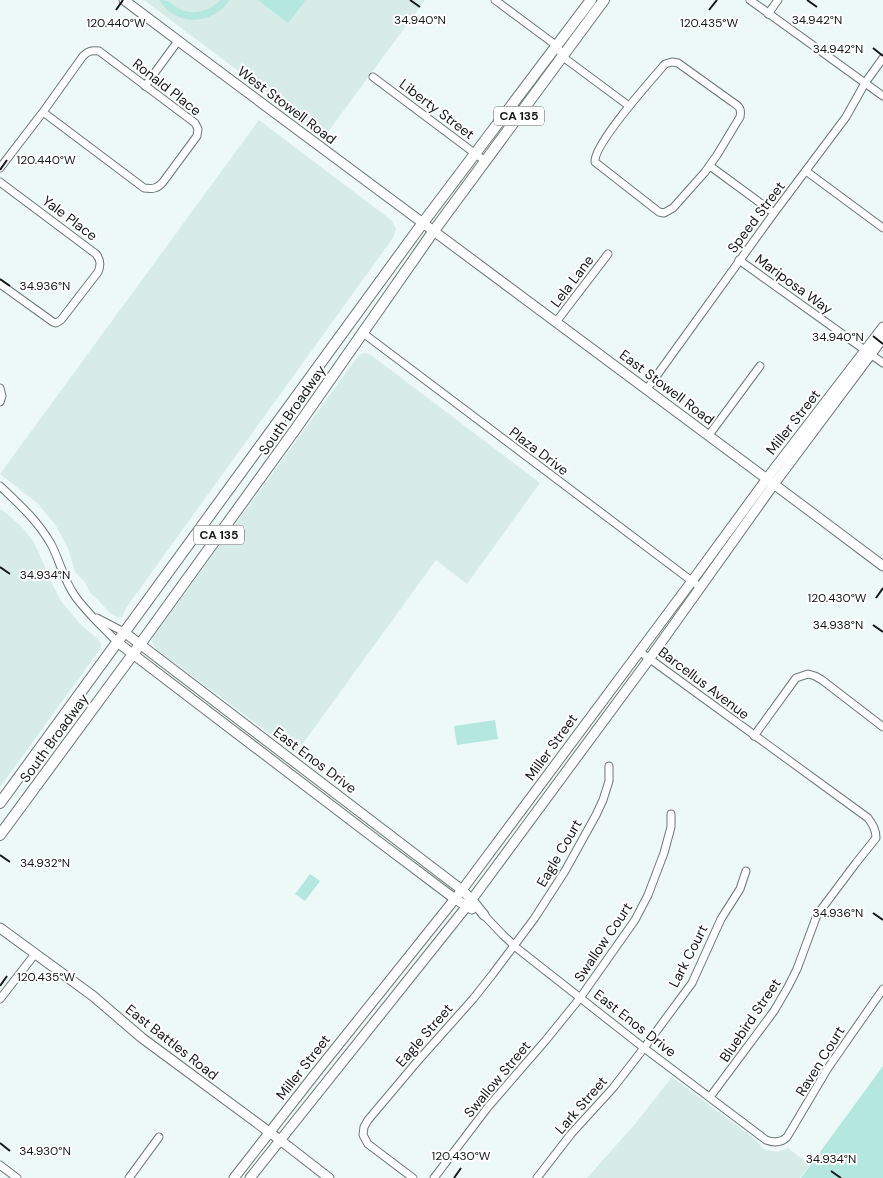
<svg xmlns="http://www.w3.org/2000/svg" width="883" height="1178" font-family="'DM Sans',sans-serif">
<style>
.built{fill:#d7ebe7}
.green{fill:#b4e8de}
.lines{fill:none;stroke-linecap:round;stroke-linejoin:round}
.minor-casing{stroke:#6d7875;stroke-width:9}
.tertiary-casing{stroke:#6d7875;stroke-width:11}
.secondary-casing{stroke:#6d7875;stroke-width:11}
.primary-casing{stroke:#6d7875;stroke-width:12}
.minor{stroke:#fff;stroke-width:7}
.tertiary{stroke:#fff;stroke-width:9}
.secondary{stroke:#fff;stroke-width:9}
.primary{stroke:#fff;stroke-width:10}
.ticks{fill:none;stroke:#141817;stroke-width:2}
.labels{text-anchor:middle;stroke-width:4;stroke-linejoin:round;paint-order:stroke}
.shield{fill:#fff;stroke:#5a5d5d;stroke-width:1}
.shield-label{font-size:12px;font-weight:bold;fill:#141817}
.street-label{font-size:14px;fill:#141817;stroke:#fff}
.ticks-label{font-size:12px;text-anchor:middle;fill:#141817;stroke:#fff;stroke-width:4;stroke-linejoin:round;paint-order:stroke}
</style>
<rect width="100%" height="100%" fill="#edf9f6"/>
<g class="built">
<path d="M144,0H425L325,136Z"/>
<path d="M259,120L391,220L396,229L393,238L126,608L122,617H117L110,613L98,600L90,593L85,582L75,572L68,548L55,524L37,503L0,474Z"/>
<path d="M366,353L371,355L540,483L467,584L436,560L296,753L157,650L152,642L153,637L356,359L360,354Z"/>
<path d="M1,509L21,526L33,541L42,560L50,580L61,601L81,625L99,640L101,644L100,649L87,667L0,787V511Z"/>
<path d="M672,1077L752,1137L765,1150L778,1152L788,1148L810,1165L800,1178H587L636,1123Z"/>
</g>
<g class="green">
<path d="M159,0C172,0 169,4 180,9C193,16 210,11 220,0H230C211,26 177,27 159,0Z"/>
<path d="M258,0H304L305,1L288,23Z"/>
<path d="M495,720L498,739L457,745L454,726Z"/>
<path d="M310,874L320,881L305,901L295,894Z"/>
<path d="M883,1066V1178H801Z"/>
</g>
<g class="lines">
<defs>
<g id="minor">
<path d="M495,0L557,46L563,57L629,106"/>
<path d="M750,0L883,96"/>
<path d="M768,14L778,0"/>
<path d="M672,62L678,63L731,101C738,106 742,107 740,117L717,155L705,172L673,208L664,213L659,212L595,162C593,145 652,79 665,64Z"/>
<path d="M373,77L485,161"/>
<path d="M145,86L178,41"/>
<path d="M710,166L774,213"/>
<path d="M0,168L43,112L83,56C88,51 92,50 99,51L195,123L198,129L197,136L163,182C157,189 153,189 144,188L43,112"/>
<path d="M806,171L883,228"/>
<path d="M0,182L96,254C101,260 101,265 98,272L61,320L56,323L53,322L0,284"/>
<path d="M739,260L883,363"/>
<path d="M556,322L608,254"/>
<path d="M363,333L701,588"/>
<path d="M0,388L2,396L0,402"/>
<path d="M647,389L774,213L846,117L865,83L883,58"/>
<path d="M709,435L760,366"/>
<path d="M0,486C19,504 38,521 51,544C60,561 64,581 75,596C87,613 103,627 117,642"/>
<path d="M97,618L124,632"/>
<path d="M639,651L868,818C873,825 876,830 876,838L856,863L817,915L797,969L788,987L774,1011L710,1097"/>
<path d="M754,736L796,678L808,674L815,676L822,680L883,727"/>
<path d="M484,915L503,935L518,949L644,1048L766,1140C774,1143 781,1143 787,1137L828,1068L883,989"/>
<path d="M0,999L35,954"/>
<path d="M0,1165L17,1178"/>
<path d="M129,1178L159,1137"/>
<path d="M413,1178L368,1144L363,1135L364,1127L368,1120L416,1063L473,999L492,975L534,919L565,871L596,815L603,800L609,781V766"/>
<path d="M434,1178L488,1107L546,1040L580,998L635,920L648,895L664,853L671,827V814"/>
<path d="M537,1178L571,1134L613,1088L644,1048L692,983L721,919L740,889L746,871"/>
</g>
<g id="tertiary">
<path d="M124,632L462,890L472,900L484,915"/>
<path d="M117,642L378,841L455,899L472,909"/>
<path d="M0,928L93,996L142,1038L280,1140L329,1178"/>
<path d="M234,1178L315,1074L462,890L692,581L774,469L883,327"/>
<path d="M250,1178L467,906L650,658L774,484L883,338"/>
</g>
<path id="secondary" d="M124,0C376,190 631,376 883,566"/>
<g id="primary">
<path d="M0,803L422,224L591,0"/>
<path d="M0,835L128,661L297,427L433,232L604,0"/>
</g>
</defs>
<use href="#minor" class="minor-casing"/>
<use href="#tertiary" class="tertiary-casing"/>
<use href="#secondary" class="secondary-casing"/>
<use href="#primary" class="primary-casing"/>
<use href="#minor" class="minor"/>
<use href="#tertiary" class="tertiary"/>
<use href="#secondary" class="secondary"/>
<use href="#primary" class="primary"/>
</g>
<path class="ticks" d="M410,0L420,7M807,0L817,7M116,10L123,0M709,10L717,0M873,48L883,56M0,170L7,160M0,279L10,286M873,336L883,344M0,567L10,574M876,598L883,588M873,625L883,632M0,855L10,862M873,913L883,920M0,986L7,976M0,1143L10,1151M831,1171L841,1178M454,1178L461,1168"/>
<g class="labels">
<g class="shield">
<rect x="494" y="106.5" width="50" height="19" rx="4"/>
<rect x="194" y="525.5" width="50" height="19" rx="4"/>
</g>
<g class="shield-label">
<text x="519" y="120">CA 135</text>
<text x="219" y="539">CA 135</text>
</g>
<g class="street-label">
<text transform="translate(167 87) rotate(38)" y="5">Ronald Place</text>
<text transform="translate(287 105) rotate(37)" y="5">West Stowell Road</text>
<text transform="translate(437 109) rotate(37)" y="5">Liberty Street</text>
<text transform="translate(756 217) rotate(-53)" y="5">Speed Street</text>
<text transform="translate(70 218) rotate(37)" y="5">Yale Place</text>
<text transform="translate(572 281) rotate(-53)" y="5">Lela Lane</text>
<text transform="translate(794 284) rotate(36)" y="5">Mariposa Way</text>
<text transform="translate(667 387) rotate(37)" y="5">East Stowell Road</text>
<text transform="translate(292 410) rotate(-55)" y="5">South Broadway</text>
<text transform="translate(793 422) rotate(-52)" y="5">Miller Street</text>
<text transform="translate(539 451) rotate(37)" y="5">Plaza Drive</text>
<text transform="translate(704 683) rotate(37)" y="5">Barcellus Avenue</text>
<text transform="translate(54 738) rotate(-54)" y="5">South Broadway</text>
<text transform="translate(551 747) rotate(-54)" y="5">Miller Street</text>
<text transform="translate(315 760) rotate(37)" y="5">East Enos Drive</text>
<text transform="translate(559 853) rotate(-60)" y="5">Eagle Court</text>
<text transform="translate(603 942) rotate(-56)" y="5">Swallow Court</text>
<text transform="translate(688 956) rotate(-63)" y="5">Lark Court</text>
<text transform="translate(750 1020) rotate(-56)" y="5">Bluebird Street</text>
<text transform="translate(635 1023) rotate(38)" y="5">East Enos Drive</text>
<text transform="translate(424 1035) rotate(-49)" y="5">Eagle Street</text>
<text transform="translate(172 1042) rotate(38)" y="5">East Battles Road</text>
<text transform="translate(820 1061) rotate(-58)" y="5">Raven Court</text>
<text transform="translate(303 1067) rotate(-52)" y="5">Miller Street</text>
<text transform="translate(497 1079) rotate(-50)" y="5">Swallow Street</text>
<text transform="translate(581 1105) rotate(-49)" y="5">Lark Street</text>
</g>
</g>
<g class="ticks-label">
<text x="817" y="24">34.942°N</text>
<text x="420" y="24">34.940°N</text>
<text x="116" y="27">120.440°W</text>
<text x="709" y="27">120.435°W</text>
<text x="838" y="53">34.942°N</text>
<text x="46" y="164">120.440°W</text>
<text x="45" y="290">34.936°N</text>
<text x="838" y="341">34.940°N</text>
<text x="45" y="579">34.934°N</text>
<text x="837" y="602">120.430°W</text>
<text x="838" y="629">34.938°N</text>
<text x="45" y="867">34.932°N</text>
<text x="838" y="917">34.936°N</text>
<text x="46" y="981">120.435°W</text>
<text x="45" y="1155">34.930°N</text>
<text x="461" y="1160">120.430°W</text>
<text x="831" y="1163">34.934°N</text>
</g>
</svg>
